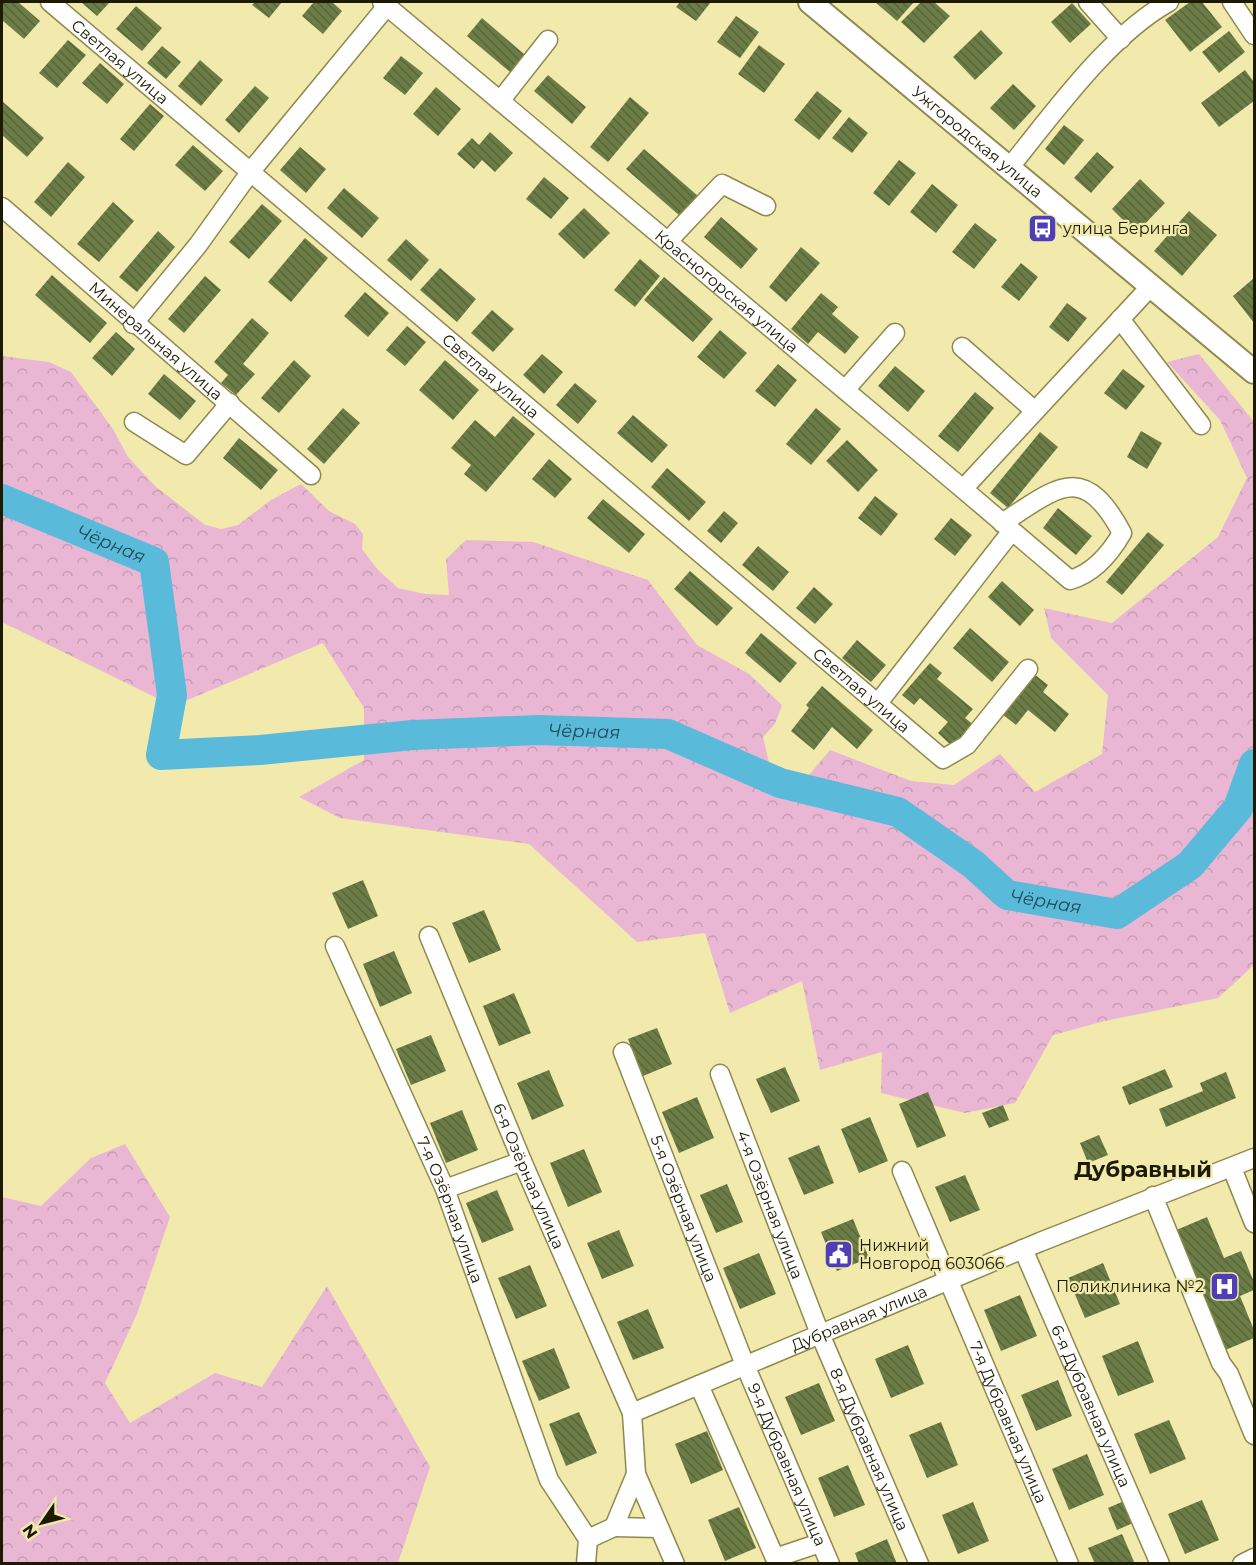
<svg xmlns="http://www.w3.org/2000/svg" width="1256" height="1565" font-family="Montserrat,sans-serif">
<style>
.forest{fill:url(#forest-crowns)}
.lines{fill:none;stroke-linecap:round;stroke-linejoin:round}
.river{stroke:#5abada;stroke-width:30}
.building{fill:url(#building-back-hatch)}
.minor-casing{stroke:#8f894e;stroke-width:21}
.major-casing{stroke:#8f894e;stroke-width:26}
.minor{stroke:#fff;stroke-width:18}
.major{stroke:#fff;stroke-width:22}
.labels{text-anchor:middle;stroke-width:4.5;stroke-linejoin:round;paint-order:stroke}
.street-label{font-size:16px;fill:#1d1a03;stroke:#f1eaac}
.poi-label{font-size:16px;fill:#1d1a03;stroke:#f1eaac;text-anchor:start}
.water-label{font-size:18px;font-style:italic;fill:#214b59;stroke:#f1eaac}
.district-label{font-size:22px;font-weight:bold;fill:#1d1a03;stroke:#f1eaac}
</style>
<defs>
<pattern id="forest-crowns" width="20" height="18" patternUnits="userSpaceOnUse" patternTransform="scale(1.5)"><rect width="20" height="18" fill="#e9b7d4"/><path d="M2 6a3 3 0 1 1 6 0M12 15a3 3 0 1 1 6 0" fill="none" stroke="#c79db4"/></pattern>
<pattern id="building-back-hatch" width="6" height="6" patternUnits="userSpaceOnUse" patternTransform="scale(1.5)"><rect width="6" height="6" fill="#6b7c46"/><path d="M-1 5l2 2M0 0l6 6M5-1l2 2" fill="none" stroke="#576538"/></pattern>
</defs>
<rect width="100%" height="100%" fill="#f1eaac"/>
<g class="forest">
<path d="M1199,354L1254,422V965L1218,998L1105,1021L1053,1035L1015,1103L965,1113L881,1093L882,1052L820,1070L802,981L730,1013L705,933L637,942L529,844L340,818L299,797L364,760V708L323,643L173,706L2,622V356L49,362L71,372L113,429L128,457L155,486L205,525L221,529L238,525L271,500L301,484L329,511L355,524L363,534L362,549L378,570L398,588L425,594L449,595L446,559L466,540L533,542L648,580L697,645L749,674L782,705L775,724L763,737L772,775H809L830,750L911,781L954,785L1000,754L1035,792L1102,754L1108,695L1051,638L1044,608L1112,623L1218,537L1247,478L1220,420L1167,362Z"/>
<path d="M125,1144L170,1217L137,1314L105,1383L130,1423L215,1373L262,1387L327,1286L430,1467L398,1563H2V1197L41,1206L91,1158Z"/>
</g>
<g class="lines">
<path class="river" id="s1" d="M2,499L154,562L172,695L161,755L260,750L413,735L538,730L668,734L780,783L898,812L973,864L1007,895L1117,914L1190,865L1238,808L1254,764"/>
</g>
<g class="building">
<path d="M2,2H18L40,21L24,39L2,20Z"/>
<path d="M81,2H110L97,16Z"/>
<path d="M255,2H282L269,18L252,5Z"/>
<path d="M314,2H332L342,11L323,34L302,16Z"/>
<path d="M680,2H711L696,21L676,7Z"/>
<path d="M875,2H914L897,21Z"/>
<path d="M921,2H934L950,16L924,43L901,22Z"/>
<path d="M1190,2H1202L1222,27L1190,52L1165,20Z"/>
<path d="M1072,3L1091,24L1070,43L1051,22Z"/>
<path d="M136,6L162,28L142,51L116,29Z"/>
<path d="M736,16L759,32L740,58L717,42Z"/>
<path d="M482,18L525,55L510,72L467,36Z"/>
<path d="M981,30L1003,53L975,80L953,57Z"/>
<path d="M1229,31L1245,52L1219,73L1202,52Z"/>
<path d="M68,40L86,55L57,88L39,73Z"/>
<path d="M759,45L785,64L764,93L738,74Z"/>
<path d="M162,46L181,62L166,79L147,63Z"/>
<path d="M401,56L423,73L405,95L383,78Z"/>
<path d="M200,60L223,80L201,106L178,86Z"/>
<path d="M100,63L124,84L107,104L82,83Z"/>
<path d="M1245,70L1254,82V101L1219,127L1201,103Z"/>
<path d="M548,75L586,107L572,124L534,91Z"/>
<path d="M1013,84L1036,106L1014,130L990,108Z"/>
<path d="M255,86L269,98L239,133L225,120Z"/>
<path d="M436,87L461,109L438,136L413,114Z"/>
<path d="M817,91L842,111L819,140L794,120Z"/>
<path d="M630,97L649,113L608,162L590,147Z"/>
<path d="M2,101L44,138L27,157L2,135Z"/>
<path d="M150,104L164,116L134,151L120,139Z"/>
<path d="M849,117L868,133L852,153L832,138Z"/>
<path d="M1064,125L1084,140L1064,165L1045,149Z"/>
<path d="M490,132L513,153L495,172L482,160L474,169L457,154L472,138L479,145Z"/>
<path d="M193,145L223,171L205,191L175,165Z"/>
<path d="M300,147L326,169L306,193L280,170Z"/>
<path d="M644,149L698,196L680,216L626,169Z"/>
<path d="M1097,152L1114,167L1091,193L1074,178Z"/>
<path d="M899,160L916,173L889,206L873,193Z"/>
<path d="M68,162L85,177L51,217L34,202Z"/>
<path d="M544,177L569,198L551,219L526,199Z"/>
<path d="M1140,179L1165,203L1136,233L1112,209Z"/>
<path d="M932,184L958,205L936,233L910,212Z"/>
<path d="M344,188L379,218L362,238L327,208Z"/>
<path d="M113,202L134,221L99,262L77,244Z"/>
<path d="M262,204L282,221L249,259L229,242Z"/>
<path d="M584,208L610,233L584,259L558,234Z"/>
<path d="M1189,211L1217,235L1182,276L1154,251Z"/>
<path d="M721,217L758,249L741,269L704,237Z"/>
<path d="M975,223L997,240L974,269L952,252Z"/>
<path d="M158,231L175,247L137,292L119,277Z"/>
<path d="M305,238L328,258L291,302L268,282Z"/>
<path d="M406,239L429,260L411,281L387,260Z"/>
<path d="M801,247L820,263L786,302L769,287Z"/>
<path d="M640,259L660,276L635,307L614,290Z"/>
<path d="M1021,263L1038,277L1019,301L1001,287Z"/>
<path d="M440,268L476,299L457,322L420,290Z"/>
<path d="M52,275L107,323L90,343L35,295Z"/>
<path d="M205,276L221,290L184,333L168,319Z"/>
<path d="M664,277L713,319L693,342L644,300Z"/>
<path d="M1254,278V323L1233,296Z"/>
<path d="M365,292L389,313L368,337L344,316Z"/>
<path d="M821,293L838,307L832,314L859,337L845,354L818,332L808,344L791,329Z"/>
<path d="M1067,303L1087,318L1068,342L1049,327Z"/>
<path d="M492,310L514,329L493,352L471,333Z"/>
<path d="M252,318L269,333L243,364L255,374L236,395L221,383L228,375L214,362Z"/>
<path d="M407,326L426,342L405,366L386,350Z"/>
<path d="M720,330L747,353L724,379L697,357Z"/>
<path d="M116,332L135,349L112,376L92,358Z"/>
<path d="M542,354L563,372L544,394L523,375Z"/>
<path d="M294,360L311,376L279,413L261,398Z"/>
<path d="M445,360L479,390L453,420L419,390Z"/>
<path d="M778,364L797,380L775,407L755,391Z"/>
<path d="M895,366L925,391L908,412L878,386Z"/>
<path d="M1123,369L1145,386L1126,410L1104,393Z"/>
<path d="M164,374L196,401L180,420L148,394Z"/>
<path d="M575,383L597,401L578,424L556,405Z"/>
<path d="M975,392L994,408L958,452L938,436Z"/>
<path d="M343,408L360,423L324,464L307,449Z"/>
<path d="M816,408L841,429L811,465L786,444Z"/>
<path d="M633,415L668,445L652,463L617,433Z"/>
<path d="M513,416L535,434L486,492L464,474L471,465L451,448L475,420L495,437Z"/>
<path d="M1141,431L1162,443L1147,469L1127,457Z"/>
<path d="M1040,432L1058,447L1008,508L990,493Z"/>
<path d="M239,438L278,470L261,490L223,458Z"/>
<path d="M847,440L878,470L858,492L826,461Z"/>
<path d="M549,459L572,479L555,498L532,479Z"/>
<path d="M667,468L706,502L689,521L651,487Z"/>
<path d="M875,496L898,514L881,536L858,518Z"/>
<path d="M603,499L645,534L629,553L587,518Z"/>
<path d="M1058,508L1092,536L1076,555L1043,528Z"/>
<path d="M724,511L738,523L721,543L707,531Z"/>
<path d="M951,518L972,535L955,556L934,539Z"/>
<path d="M1148,532L1164,545L1122,595L1106,582Z"/>
<path d="M758,546L789,572L773,591L742,565Z"/>
<path d="M690,571L733,608L717,626L674,589Z"/>
<path d="M1002,581L1034,610L1020,626L988,597Z"/>
<path d="M814,587L833,604L815,624L796,608Z"/>
<path d="M970,628L1009,662L992,682L953,648Z"/>
<path d="M761,633L797,663L780,683L745,653Z"/>
<path d="M857,640L886,665L871,682L842,658Z"/>
<path d="M930,663L942,673L937,679L973,709L965,718L974,725L954,748L938,733L948,722L920,698L914,705L902,695Z"/>
<path d="M1034,674L1048,685L1043,692L1069,714L1055,732L1028,710L1016,725L1002,714Z"/>
<path d="M822,686L873,730L857,749L832,727L814,750L791,731L809,708L806,705Z"/>
<path d="M363,880L378,916L348,929L332,893Z"/>
<path d="M484,910L501,950L469,963L452,923Z"/>
<path d="M394,951L412,993L380,1007L363,964Z"/>
<path d="M514,993L531,1033L499,1046L483,1006Z"/>
<path d="M657,1028L672,1064L643,1076L628,1039Z"/>
<path d="M431,1035L446,1071L411,1085L396,1049Z"/>
<path d="M785,1067L800,1101L771,1113L756,1079Z"/>
<path d="M1165,1069L1173,1087L1129,1105L1122,1087Z"/>
<path d="M549,1070L564,1106L532,1120L517,1083Z"/>
<path d="M1226,1072L1236,1098L1166,1127L1159,1109L1203,1091L1200,1083Z"/>
<path d="M928,1092L946,1136L917,1148L899,1104Z"/>
<path d="M697,1097L714,1138L679,1153L662,1112Z"/>
<path d="M1003,1105L1009,1120L989,1128L982,1113Z"/>
<path d="M462,1110L478,1150L446,1163L430,1123Z"/>
<path d="M870,1117L888,1161L859,1173L841,1129Z"/>
<path d="M1099,1135L1108,1155L1088,1163L1080,1143Z"/>
<path d="M819,1145L834,1183L804,1195L788,1158Z"/>
<path d="M584,1149L602,1192L568,1207L550,1163Z"/>
<path d="M965,1175L980,1210L950,1222L935,1187Z"/>
<path d="M727,1184L743,1222L716,1233L700,1195Z"/>
<path d="M497,1190L514,1230L482,1243L466,1203Z"/>
<path d="M1207,1217L1224,1258L1241,1251L1254,1282V1290L1240,1296L1254,1330V1338L1223,1351L1174,1231Z"/>
<path d="M853,1219L869,1258L837,1271L821,1232Z"/>
<path d="M619,1230L634,1266L602,1279L587,1243Z"/>
<path d="M759,1253L776,1294L740,1309L723,1268Z"/>
<path d="M1103,1263L1120,1304L1085,1318L1068,1278Z"/>
<path d="M530,1265L547,1306L516,1319L498,1278Z"/>
<path d="M1020,1295L1037,1336L1001,1351L984,1310Z"/>
<path d="M648,1309L664,1348L633,1360L617,1322Z"/>
<path d="M1138,1341L1154,1382L1118,1396L1102,1356Z"/>
<path d="M908,1345L924,1384L891,1398L875,1359Z"/>
<path d="M554,1348L570,1388L539,1401L522,1361Z"/>
<path d="M1058,1380L1072,1416L1036,1431L1021,1395Z"/>
<path d="M819,1383L835,1421L801,1435L785,1397Z"/>
<path d="M579,1412L597,1453L566,1466L549,1424Z"/>
<path d="M1169,1420L1186,1459L1150,1474L1134,1434Z"/>
<path d="M941,1422L958,1465L927,1478L909,1435Z"/>
<path d="M707,1431L723,1470L691,1484L675,1444Z"/>
<path d="M1087,1454L1104,1495L1069,1510L1052,1469Z"/>
<path d="M848,1465L865,1505L834,1517L818,1478Z"/>
<path d="M1202,1500L1219,1540L1185,1554L1168,1514Z"/>
<path d="M1124,1501L1133,1523L1117,1530L1108,1508Z"/>
<path d="M973,1502L989,1541L958,1554L942,1515Z"/>
<path d="M739,1507L756,1548L725,1561L708,1520Z"/>
<path d="M1122,1534L1135,1564H1095L1088,1548Z"/>
<path d="M887,1539L897,1564H859L855,1553Z"/>
</g>
<g class="lines">
<defs>
<g id="minor">
<path id="s2" d="M50,2L943,759L967,745L1028,669"/>
<path id="s3" d="M382,2L963,489L1070,580C1094,573 1110,554 1122,533C1083,460 1057,488 1002,523"/>
<path d="M1088,2L1121,39"/>
<path d="M1232,2L1254,35"/>
<path d="M500,101L548,40"/>
<path d="M1009,168C1053,114 1108,36 1169,2"/>
<path id="s4" d="M2,207L311,475"/>
<path d="M668,241L722,184L766,206"/>
<path d="M1120,319L1201,425"/>
<path d="M133,324L198,245L251,171L387,6"/>
<path d="M962,347L1035,411"/>
<path d="M845,390L895,333"/>
<path d="M134,422L186,455L230,403"/>
<path d="M963,489L1151,286"/>
<path d="M878,703L1011,532"/>
<path id="s5" d="M429,936L522,1161L632,1413L636,1474L675,1564"/>
<path id="s6" d="M335,946L445,1189L549,1480L588,1539L586,1564"/>
<path id="s7" d="M623,1052L745,1365L830,1564"/>
<path id="s8" d="M720,1074L820,1334L919,1564"/>
<path d="M1232,1168L1254,1223"/>
<path id="s9" d="M902,1171L1069,1564"/>
<path d="M445,1189L522,1161"/>
<path d="M1153,1196L1221,1363L1229,1374L1254,1435"/>
<path id="s10" d="M1023,1249L1160,1564"/>
<path d="M699,1385L775,1558L820,1543"/>
<path id="s11" d="M632,1413L1040,1242L1254,1158"/>
<path d="M614,1527L659,1528"/>
<path d="M588,1539L614,1527L636,1474"/>
<path d="M1242,1564L1254,1558"/>
</g>
<g id="major">
<path id="s12" d="M810,2L1254,372"/>
</g>
</defs>
<use href="#minor" class="minor-casing"/>
<use href="#major" class="major-casing"/>
<use href="#minor" class="minor"/>
<use href="#major" class="major"/>
</g>
<defs>
<symbol id="bus-square" viewBox="-11 -11 22 22"><rect x="-9" y="-9" width="18" height="18" rx="4" fill="#4f3fb6" stroke="#f1eaac"/><path d="M-5-6H5V4H4V6H2V4H-2V6H-4V4H-5ZM-3.5-4V0h7V-4ZM-3.5 1.2v1.5H-2V1.2ZM2 1.2v1.5H3.5V1.2Z" fill="#fff"/></symbol>
<symbol id="civic-square" viewBox="-11 -11 22 22"><rect x="-9" y="-9" width="18" height="18" rx="4" fill="#4f3fb6" stroke="#f1eaac"/><path d="M-.6-6.5H3V-4.5H.6V-3L4-1V1h2V6H-6V1h2V-1L-.6-3ZM-1.2 2.5V6h2.4V2.5Z" fill="#fff"/></symbol>
<symbol id="hospital-square" viewBox="-11 -11 22 22"><rect x="-9" y="-9" width="18" height="18" rx="4" fill="#4f3fb6" stroke="#f1eaac"/><path d="M-5-5h3v3.5h4V-5h3V5h-3V1.5h-4V5h-3Z" fill="#fff"/></symbol>
</defs>
<g fill-rule="evenodd">
<use href="#bus-square" x="1026" y="212" width="33" height="33"/>
<use href="#civic-square" x="822" y="1238" width="33" height="33"/>
<use href="#hospital-square" x="1208" y="1270" width="33" height="33"/>
</g>
<g class="labels">
<g class="street-label">
<text dy="6" stroke="none"><textPath href="#s2" startOffset="92">Светлая улица</textPath></text>
<text dy="6" stroke="none"><textPath href="#s12" startOffset="218">Ужгородская улица</textPath></text>
<text dy="6" stroke="none"><textPath href="#s3" startOffset="450">Красногорская улица</textPath></text>
<text dy="6" stroke="none"><textPath href="#s4" startOffset="204">Минеральная улица</textPath></text>
<text dy="6" stroke="none"><textPath href="#s2" startOffset="578">Светлая улица</textPath></text>
<text dy="6" stroke="none"><textPath href="#s2" startOffset="1064">Светлая улица</textPath></text>
<text dy="6" stroke="none"><textPath href="#s5" startOffset="260">6-я Озёрная улица</textPath></text>
<text dy="6" stroke="none"><textPath href="#s8" startOffset="140">4-я Озёрная улица</textPath></text>
<text dy="6" stroke="none"><textPath href="#s7" startOffset="168">5-я Озёрная улица</textPath></text>
<text dy="6" stroke="none"><textPath href="#s6" startOffset="288">7-я Озёрная улица</textPath></text>
<text dy="6" stroke="none"><textPath href="#s11" startOffset="246">Дубравная улица</textPath></text>
<text dy="6" stroke="none"><textPath href="#s10" startOffset="171">6-я Дубравная улица</textPath></text>
<text dy="6" stroke="none"><textPath href="#s9" startOffset="273">7-я Дубравная улица</textPath></text>
<text dy="6" stroke="none"><textPath href="#s8" startOffset="404">8-я Дубравная улица</textPath></text>
<text dy="6" stroke="none"><textPath href="#s7" startOffset="444">9-я Дубравная улица</textPath></text>
</g>
<g class="poi-label">
<text x="1063" y="234">улица Беринга</text>
<text x="859" y="1251">Нижний<tspan x="859" dy="18">Новгород 603066</tspan></text>
<text x="1204" y="1292" text-anchor="end">Поликлиника №2</text>
</g>
<g class="water-label">
<text dy="6" stroke="none"><textPath href="#s1" startOffset="118">Чёрная</textPath></text>
<text dy="6" stroke="none"><textPath href="#s1" startOffset="784">Чёрная</textPath></text>
<text dy="6" stroke="none"><textPath href="#s1" startOffset="1288">Чёрная</textPath></text>
</g>
<g class="district-label">
<text x="1143" y="1177">Дубравный</text>
</g>
</g>
<rect width="1256" height="1565" fill="none" stroke="#1d1a03" stroke-width="6"/>
<g transform="translate(42 1523) rotate(235)" stroke="#f1eaac" stroke-width="4.5" paint-order="stroke">
<path d="M0-4.5L10 22L0 15L-10 22Z" fill="#1d1a03"/>
<text y="-9" font-size="16" font-weight="bold" text-anchor="middle" fill="#1d1a03">N</text>
</g>
</svg>
